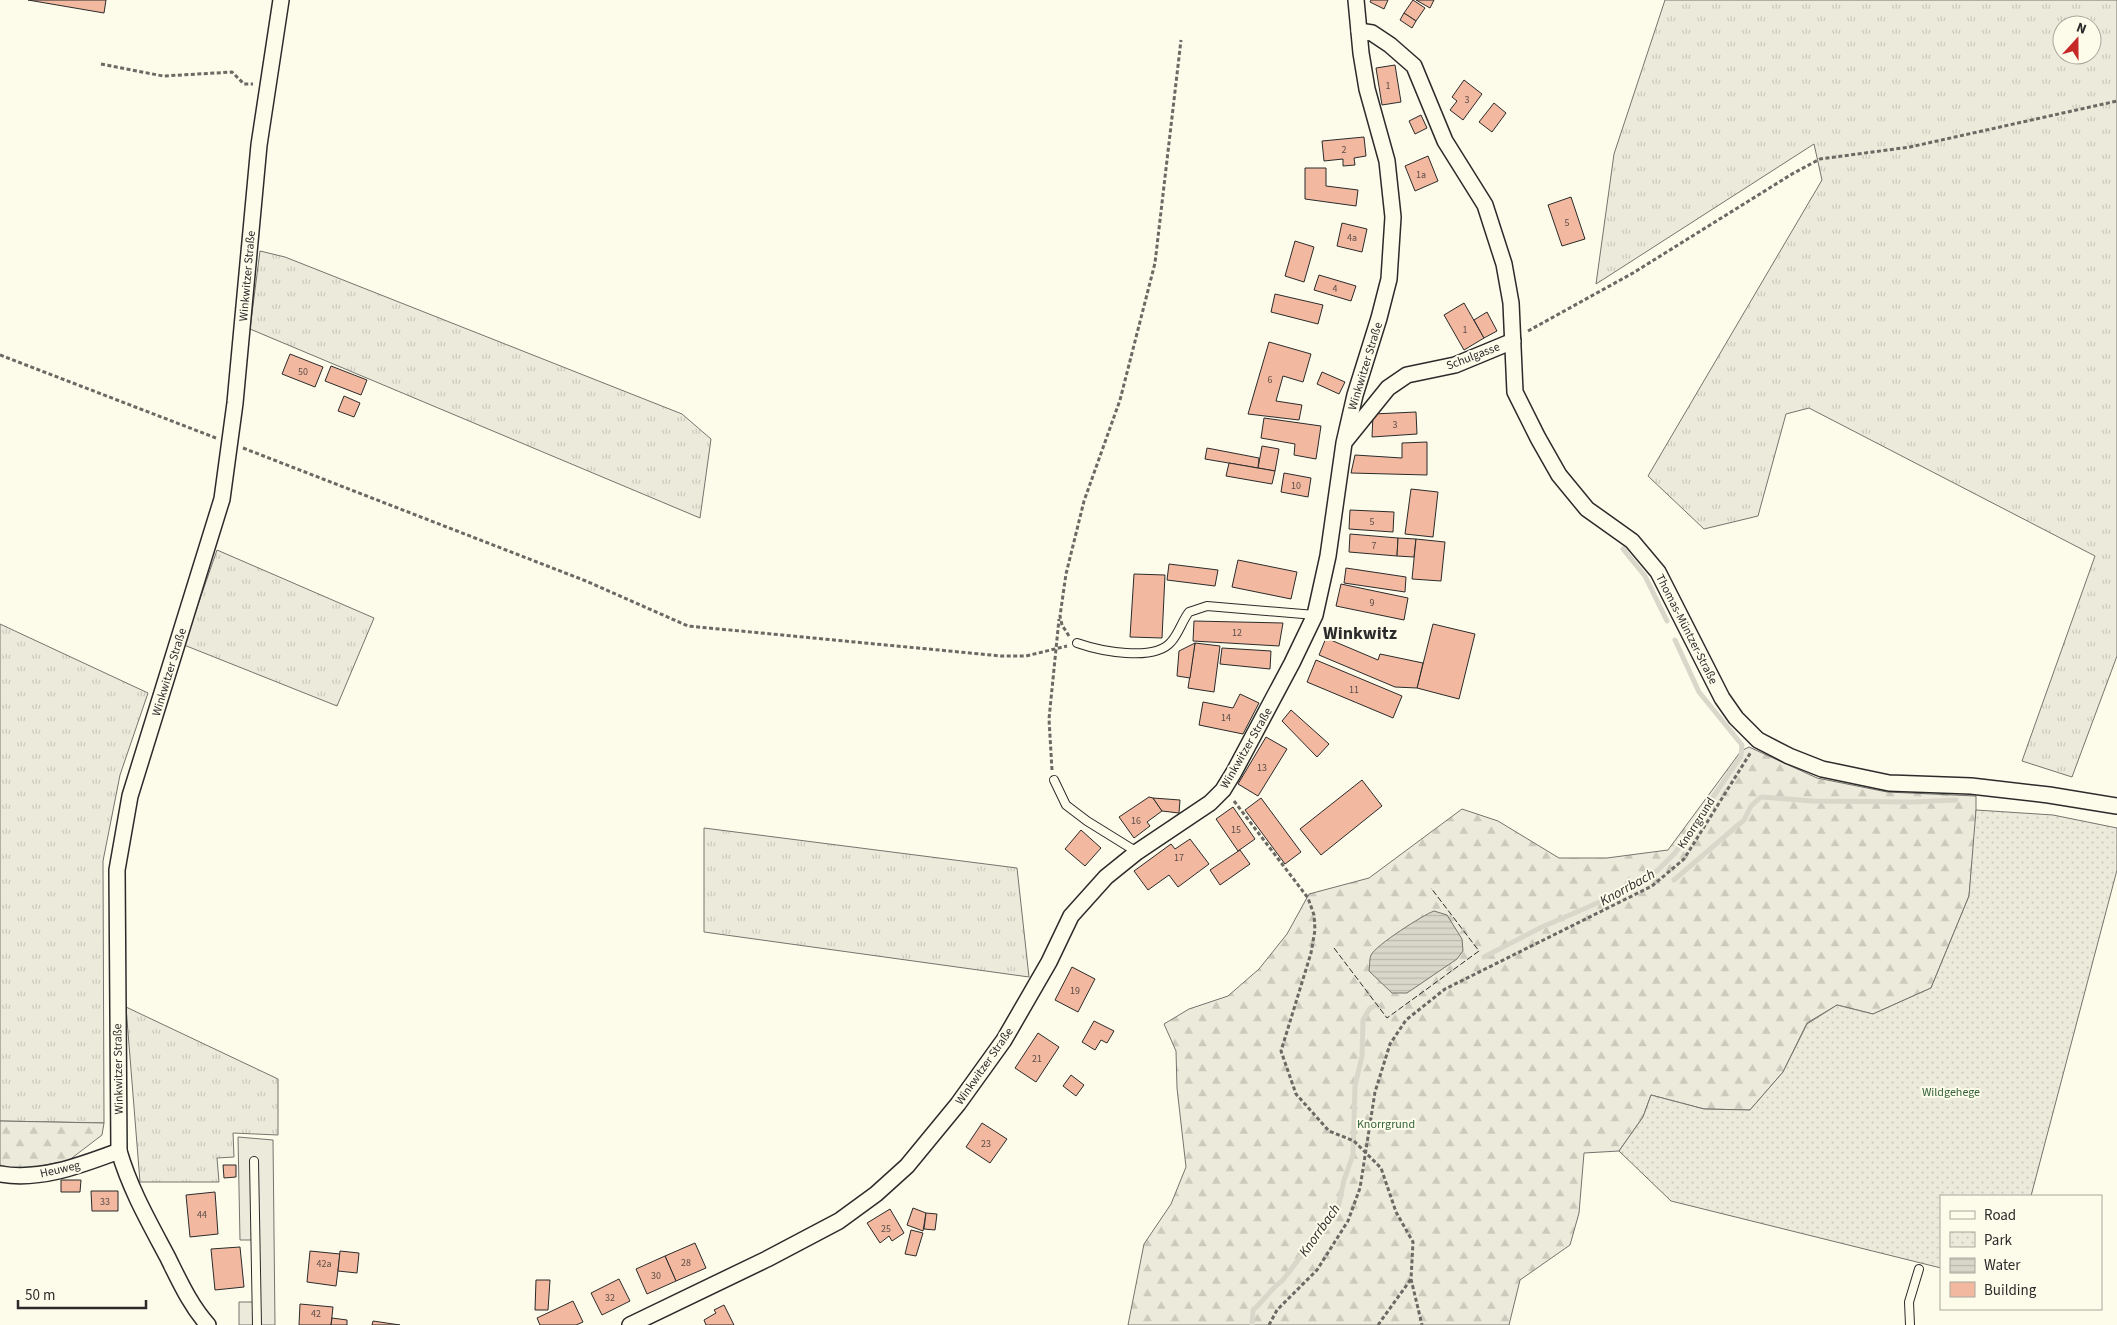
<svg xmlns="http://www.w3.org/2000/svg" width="2117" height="1325" font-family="'Source Sans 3',sans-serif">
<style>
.grass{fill:url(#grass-tufts);stroke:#74746e;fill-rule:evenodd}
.forest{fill:url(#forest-firs);stroke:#74746e}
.park{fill:url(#park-dots);stroke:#74746e}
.parking{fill:#eceadb;stroke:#74746e}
.water{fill:url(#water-rules);stroke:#74746e}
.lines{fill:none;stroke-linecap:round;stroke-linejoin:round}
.stream{stroke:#d8d7c9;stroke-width:5}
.building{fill:#f2b8a0;stroke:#2b2b2b}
.lane-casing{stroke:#2b2b2b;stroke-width:10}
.street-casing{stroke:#2b2b2b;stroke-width:18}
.path{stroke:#6a6964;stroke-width:3;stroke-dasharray:4 2.5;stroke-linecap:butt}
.lane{stroke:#fdfbea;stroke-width:8}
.street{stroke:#fdfbea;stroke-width:15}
.fence{stroke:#2b2b2b;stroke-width:1;stroke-dasharray:6 2.5;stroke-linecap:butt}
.labels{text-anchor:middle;stroke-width:4;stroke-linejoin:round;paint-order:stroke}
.number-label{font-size:10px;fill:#5d4e48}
.street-label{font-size:12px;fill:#2b2b2b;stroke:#fdfbea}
.park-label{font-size:12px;fill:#34623c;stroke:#fdfbea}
.water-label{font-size:14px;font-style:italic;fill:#2b2b2b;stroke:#fdfbea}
.district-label{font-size:18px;font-weight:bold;fill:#2b2b2b;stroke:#fdfbea}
</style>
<defs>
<pattern id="grass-tufts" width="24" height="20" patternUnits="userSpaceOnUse" patternTransform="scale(1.25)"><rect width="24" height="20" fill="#ecebdb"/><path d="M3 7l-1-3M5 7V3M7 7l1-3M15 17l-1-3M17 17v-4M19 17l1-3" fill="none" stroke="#cbcabc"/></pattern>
<pattern id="forest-firs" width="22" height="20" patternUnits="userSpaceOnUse" patternTransform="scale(1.25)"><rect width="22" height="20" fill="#ecebdb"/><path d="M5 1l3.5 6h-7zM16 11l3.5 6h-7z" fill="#cbcabc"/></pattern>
<pattern id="park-dots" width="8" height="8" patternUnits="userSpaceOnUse" patternTransform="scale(1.25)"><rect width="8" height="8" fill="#ecebdb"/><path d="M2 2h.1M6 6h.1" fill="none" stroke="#cbcabc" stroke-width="1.8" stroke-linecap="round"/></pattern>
<pattern id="water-rules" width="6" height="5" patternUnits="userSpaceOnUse" patternTransform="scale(1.25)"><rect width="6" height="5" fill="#d8d7c9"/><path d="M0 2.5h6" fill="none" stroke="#bab9ad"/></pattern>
</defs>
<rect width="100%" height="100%" fill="#fdfbea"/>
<g class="grass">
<path d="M1665,0H2117V656L2072,777L2022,761L2095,556L1809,408L1786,414L1758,516L1704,529L1648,476L1822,180L1814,144L1596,284L1614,154ZM2062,25H2092V55H2062Z"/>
<path d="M260,251L285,257L682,414L711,439L700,518L250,329Z"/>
<path d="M217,550L374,618L337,706L184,645Z"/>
<path d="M0,624L148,693L120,775L103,861L104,1123L0,1121Z"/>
<path d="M704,828L1017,868L1029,977L704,932Z"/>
<path d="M126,1007L278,1079V1135L233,1133L234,1157L217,1158L219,1182H140Z"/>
</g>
<g class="forest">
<path d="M1749,747L1817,778L1887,792L1976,796V824L1969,896L1931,988L1873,1014L1837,1005L1807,1023L1783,1072L1750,1110L1704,1109L1651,1095L1643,1117L1619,1151L1584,1153L1579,1213L1570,1245L1520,1280L1509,1325H1128L1144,1244L1171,1204L1186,1167L1177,1088L1176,1051L1164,1024L1189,1009L1228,996L1259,969L1287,934L1309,894L1369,878L1462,809L1498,821L1559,858H1607L1668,850L1741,751Z"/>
<path d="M0,1121L104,1123L102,1135L68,1161L18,1170L0,1165Z"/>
</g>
<path class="park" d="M1976,810L2053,815L2117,828V870L2031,1196H1941V1268L1671,1201L1619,1151L1643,1117L1651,1095L1704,1109L1750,1110L1783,1072L1807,1024L1837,1005L1873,1014L1931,988L1969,896Z"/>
<path class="parking" d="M238,1137L273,1140L275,1325H239V1302H253L252,1240H240Z"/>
<path class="water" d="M1434,911L1447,915L1462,939L1463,951L1457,959L1407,993H1392L1369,971C1370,966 1369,959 1371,955C1376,945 1423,915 1434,911Z"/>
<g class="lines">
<g class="stream">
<path d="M1623,549L1645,576L1667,621"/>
<path d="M1674,880L1744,820L1751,806L1761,797L1813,801L1912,802L1956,800"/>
<path d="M1484,957L1542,927L1632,888L1658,870L1675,853L1741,756L1742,745L1699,692L1675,640"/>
<path d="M1252,1325L1253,1310C1264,1301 1270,1289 1282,1281L1338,1208L1344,1180L1353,1155L1355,1086L1362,1056L1363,1020L1370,1008L1377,1005"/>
</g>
</g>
<g class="building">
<path d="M28,0H106L104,13Z"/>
<path d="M1371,0H1388L1384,9L1370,2Z"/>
<path d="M1413,0L1425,8L1416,21L1404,13Z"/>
<path d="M1416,0H1434L1430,8Z"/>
<path d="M1404,13L1416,21L1412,28L1400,20Z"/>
<path d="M1395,65L1401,102L1382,105L1376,68Z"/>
<path d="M1464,80L1482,94L1463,120L1450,110L1457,101L1452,97Z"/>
<path d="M1494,103L1506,113L1492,132L1479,122Z"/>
<path d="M1421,115L1427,128L1415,134L1409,121Z"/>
<path d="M1364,137L1366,156L1354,158L1355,165L1343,166V159L1324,161L1322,141Z"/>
<path d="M1428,156L1438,181L1415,191L1405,166Z"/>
<path d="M1305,168H1326V186L1358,190L1356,206L1305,199Z"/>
<path d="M1571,197L1585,239L1562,246L1548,205Z"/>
<path d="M1342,223L1367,229L1362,252L1337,246Z"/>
<path d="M1295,241L1314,247L1304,282L1285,276Z"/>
<path d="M1319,275L1356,286L1351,301L1314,290Z"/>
<path d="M1275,294L1323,305L1318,324L1271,312Z"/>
<path d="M1464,303L1484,338L1464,350L1444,315Z"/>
<path d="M1487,312L1497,331L1484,338L1474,320Z"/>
<path d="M1269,342L1311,354L1303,382L1283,376L1276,401L1302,405L1299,420L1248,414Z"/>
<path d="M290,354L323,367L315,387L282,374Z"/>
<path d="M331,366L367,380L361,395L325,381Z"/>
<path d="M1322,372L1345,382L1339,394L1317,384Z"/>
<path d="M344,396L360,403L354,417L338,411Z"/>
<path d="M1416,412L1417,434L1372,437L1373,414Z"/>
<path d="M1264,418L1321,426L1316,459L1294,455L1295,444L1261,438Z"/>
<path d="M1427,442V475L1351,473L1355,455L1402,458V443Z"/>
<path d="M1262,446L1279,449L1275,471L1258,468Z"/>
<path d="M1207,448L1259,458L1258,468L1205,459Z"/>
<path d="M1229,463L1275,471L1272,484L1226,476Z"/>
<path d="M1284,473L1311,478L1308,497L1281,492Z"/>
<path d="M1411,489L1438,492L1433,537L1405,534Z"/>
<path d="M1350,510L1394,512L1393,532L1349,529Z"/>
<path d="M1350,534L1398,538L1397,556L1349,552Z"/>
<path d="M1398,538L1416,539L1414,557L1397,556Z"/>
<path d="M1416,539L1445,542L1441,581L1412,579Z"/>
<path d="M1238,560L1297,572L1291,599L1232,587Z"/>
<path d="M1169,564L1218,570L1215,586L1167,580Z"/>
<path d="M1346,568L1406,577L1405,592L1344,583Z"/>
<path d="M1134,574L1165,575L1162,638L1130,637Z"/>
<path d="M1341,584L1408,598L1404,620L1336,606Z"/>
<path d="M1194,621L1283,623L1279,646L1193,641Z"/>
<path d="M1433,624L1475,634L1459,699L1417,688Z"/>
<path d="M1326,638L1378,660L1380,654L1423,663L1417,688L1395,687L1319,655Z"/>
<path d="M1195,643L1220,646L1214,692L1188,688Z"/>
<path d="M1195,643L1190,678L1177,676L1179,651Z"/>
<path d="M1222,648L1271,651L1270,669L1220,664Z"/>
<path d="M1316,660L1402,696L1393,718L1307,682Z"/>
<path d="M1240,694L1259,703L1243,734L1199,725L1203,702L1233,708Z"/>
<path d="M1291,710L1329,744L1317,757L1282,721Z"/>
<path d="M1266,737L1287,749L1258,796L1238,784Z"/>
<path d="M1362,780L1382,806L1321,855L1300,829Z"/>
<path d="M1149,797L1153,798L1162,811L1147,822L1150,826L1134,838L1119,817Z"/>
<path d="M1153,798L1180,800L1179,813L1162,811Z"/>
<path d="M1261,798L1301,852L1285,864L1245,810Z"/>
<path d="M1233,807L1255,839L1238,851L1216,819Z"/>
<path d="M1081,830L1101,848L1085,866L1065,849Z"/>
<path d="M1190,839L1209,864L1178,887L1169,875L1148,890L1134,871L1171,844L1175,849Z"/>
<path d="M1240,850L1250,864L1220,885L1210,870Z"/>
<path d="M1072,967L1095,979L1078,1012L1055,1000Z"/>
<path d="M1094,1021L1114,1031L1107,1043L1101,1040L1095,1050L1082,1042Z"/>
<path d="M1038,1033L1059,1047L1036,1082L1015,1068Z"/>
<path d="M1071,1075L1084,1085L1076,1096L1063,1086Z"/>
<path d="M982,1123L1007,1139L990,1163L966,1147Z"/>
<path d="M223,1165H236V1177L224,1178Z"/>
<path d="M61,1180H81L80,1192H61Z"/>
<path d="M91,1191H118V1211H92Z"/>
<path d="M215,1192L218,1234L190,1237L186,1195Z"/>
<path d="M913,1208L926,1213L923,1231L907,1225Z"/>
<path d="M890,1209L904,1233L892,1241L889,1236L880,1243L867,1223Z"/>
<path d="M926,1213L937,1214L935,1230L924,1229Z"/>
<path d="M911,1230L923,1233L916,1256L905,1254Z"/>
<path d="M695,1243L706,1268L676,1281L665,1256Z"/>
<path d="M240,1247L244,1287L215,1290L211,1249Z"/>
<path d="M310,1251L340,1254L336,1286L307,1282Z"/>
<path d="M340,1251L359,1253L357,1273L338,1271Z"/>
<path d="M665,1256L676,1281L647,1294L636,1269Z"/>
<path d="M619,1279L630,1301L602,1315L591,1293Z"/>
<path d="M536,1280H550L548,1310H535Z"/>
<path d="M573,1301L583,1322L576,1325H540L537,1318Z"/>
<path d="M300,1304L333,1307L331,1325H299Z"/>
<path d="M724,1305L734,1325H706L704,1320L716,1313L714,1310Z"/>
<path d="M332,1318L347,1320V1325H331Z"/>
<path d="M373,1321L400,1325H372Z"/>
</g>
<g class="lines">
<defs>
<g id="lane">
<path d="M1077,643C1100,651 1154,662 1171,642C1179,633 1182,621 1189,612L1207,606L1315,615"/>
<path d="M1054,780L1066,805L1087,821L1137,852"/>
<path d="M254,1161L257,1325"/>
<path d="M1910,1325L1909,1302L1919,1269"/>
</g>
<g id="street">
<path d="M1359,31L1372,33L1390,45L1414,66L1445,141L1485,205L1504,264L1511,303L1515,392L1538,438L1559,475L1587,509L1632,541L1658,572L1722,698L1736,718L1758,740L1789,756L1822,769L1889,783L1971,786L2049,795L2117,806"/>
<path d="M1346,440L1388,388L1407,375L1455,365L1513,341"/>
<path d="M0,1174C41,1181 81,1165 119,1151"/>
<path d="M208,1325C190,1305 179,1280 167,1256C149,1222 130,1189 119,1151L117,870L130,796L222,499L235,403L259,145L281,0"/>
<path d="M630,1325L767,1259L839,1221L876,1194L907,1166L958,1104L1004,1040L1049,962L1071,916L1106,877L1137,852L1210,803L1223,790L1234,772L1292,663L1315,615L1328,556L1344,443L1355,395L1379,318L1389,279L1393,217L1387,161L1367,89L1361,53L1356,0"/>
</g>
</defs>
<use href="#lane" class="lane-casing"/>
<use href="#street" class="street-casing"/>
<g class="path">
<path d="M101,64L163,76L232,72L244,84H253"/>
<path d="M1528,331L1633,273L1792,174L1820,159L1910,147L2117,101"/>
<path d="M0,355L216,438"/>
<path d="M243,448L586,581L688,626L1001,656H1026L1067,646"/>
<path d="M1069,636L1062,625L1060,616L1066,574L1084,501L1120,400L1155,263L1181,40"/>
<path d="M1052,770L1049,719L1059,619"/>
<path d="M1234,801L1308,898L1314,915L1315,930L1311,953L1281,1051L1296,1094L1329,1131L1354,1141L1381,1168L1396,1212L1413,1242L1411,1279L1422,1325"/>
<path d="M1269,1325L1277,1310L1317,1270L1348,1221L1360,1188L1375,1092L1390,1044L1406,1020L1445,989L1652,886L1684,859L1751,752"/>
<path d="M1378,1325L1411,1279"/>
</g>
<use href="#lane" class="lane"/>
<use href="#street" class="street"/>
<path class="fence" d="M1334,948L1387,1018L1479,951L1431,888"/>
</g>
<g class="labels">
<g class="number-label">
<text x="1388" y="89">1</text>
<text x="1467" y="103">3</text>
<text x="1344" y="153">2</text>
<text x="1421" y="178">1a</text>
<text x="1567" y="226">5</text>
<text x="1352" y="241">4a</text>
<text x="1335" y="292">4</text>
<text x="1465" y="333">1</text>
<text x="303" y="375">50</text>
<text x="1270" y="383">6</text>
<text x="1395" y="428">3</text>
<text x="1296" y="489">10</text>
<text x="1372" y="525">5</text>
<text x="1374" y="549">7</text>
<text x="1372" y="606">9</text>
<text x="1237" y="636">12</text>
<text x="1354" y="693">11</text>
<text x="1226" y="721">14</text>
<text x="1262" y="771">13</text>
<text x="1136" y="824">16</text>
<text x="1236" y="833">15</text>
<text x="1179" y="861">17</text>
<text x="1075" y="994">19</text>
<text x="1037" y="1062">21</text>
<text x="986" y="1147">23</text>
<text x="105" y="1205">33</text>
<text x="202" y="1218">44</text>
<text x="886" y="1232">25</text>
<text x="686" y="1266">28</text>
<text x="324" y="1267">42a</text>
<text x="656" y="1279">30</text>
<text x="610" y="1301">32</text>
<text x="316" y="1317">42</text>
</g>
<g class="street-label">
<text transform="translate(247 276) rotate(-85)" y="4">Winkwitzer Straße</text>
<text transform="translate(1473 356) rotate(-21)" y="4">Schulgasse</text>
<text transform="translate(1365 366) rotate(-73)" y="4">Winkwitzer Straße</text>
<text transform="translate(1687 629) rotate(63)" y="4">Thomas-Müntzer-Straße</text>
<text transform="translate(169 672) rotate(-73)" y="4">Winkwitzer Straße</text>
<text transform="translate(1246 748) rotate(-60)" y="4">Winkwitzer Straße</text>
<text transform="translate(1696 823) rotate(-57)" y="4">Knorrgrund</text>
<text transform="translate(984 1066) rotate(-55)" y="4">Winkwitzer Straße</text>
<text transform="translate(118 1069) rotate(-91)" y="4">Winkwitzer Straße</text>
<text transform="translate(60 1169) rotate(-13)" y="4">Heuweg</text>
</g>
<g class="park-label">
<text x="1951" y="1096">Wildgehege</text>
<text x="1386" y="1128">Knorrgrund</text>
</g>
<g class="water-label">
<text transform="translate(1627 887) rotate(-29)" y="5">Knorrbach</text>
<text transform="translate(1319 1230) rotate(-55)" y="5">Knorrbach</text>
</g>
<g class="district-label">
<text x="1360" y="639">Winkwitz</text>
</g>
</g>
<rect x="1940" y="1195" width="162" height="115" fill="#fdfbea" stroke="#a9a89e"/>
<rect x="1950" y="1211" width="25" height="8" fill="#fdfbea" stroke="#a9a89e"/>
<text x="1984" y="1220" font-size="15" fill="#2b2b2b">Road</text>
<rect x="1950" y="1232" width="25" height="15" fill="url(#park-dots)" stroke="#a9a89e"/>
<text x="1984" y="1245" font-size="15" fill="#2b2b2b">Park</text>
<rect x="1950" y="1258" width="25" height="15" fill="url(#water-rules)" stroke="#a9a89e"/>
<text x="1984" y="1270" font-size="15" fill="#2b2b2b">Water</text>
<rect x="1950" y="1282" width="25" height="15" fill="#f2b8a0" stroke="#a9a89e"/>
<text x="1984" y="1295" font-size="15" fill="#2b2b2b">Building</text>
<g transform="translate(2077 40) rotate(21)"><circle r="24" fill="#fdfbea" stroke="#a9a89e"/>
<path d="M0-4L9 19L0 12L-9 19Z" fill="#c62828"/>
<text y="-8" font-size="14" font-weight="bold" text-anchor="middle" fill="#2b2b2b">N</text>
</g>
<path d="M18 1300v8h128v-8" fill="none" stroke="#2b2b2b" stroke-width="2.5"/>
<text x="25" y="1300" font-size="15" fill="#2b2b2b" stroke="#fdfbea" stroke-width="4" paint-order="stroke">50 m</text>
</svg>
